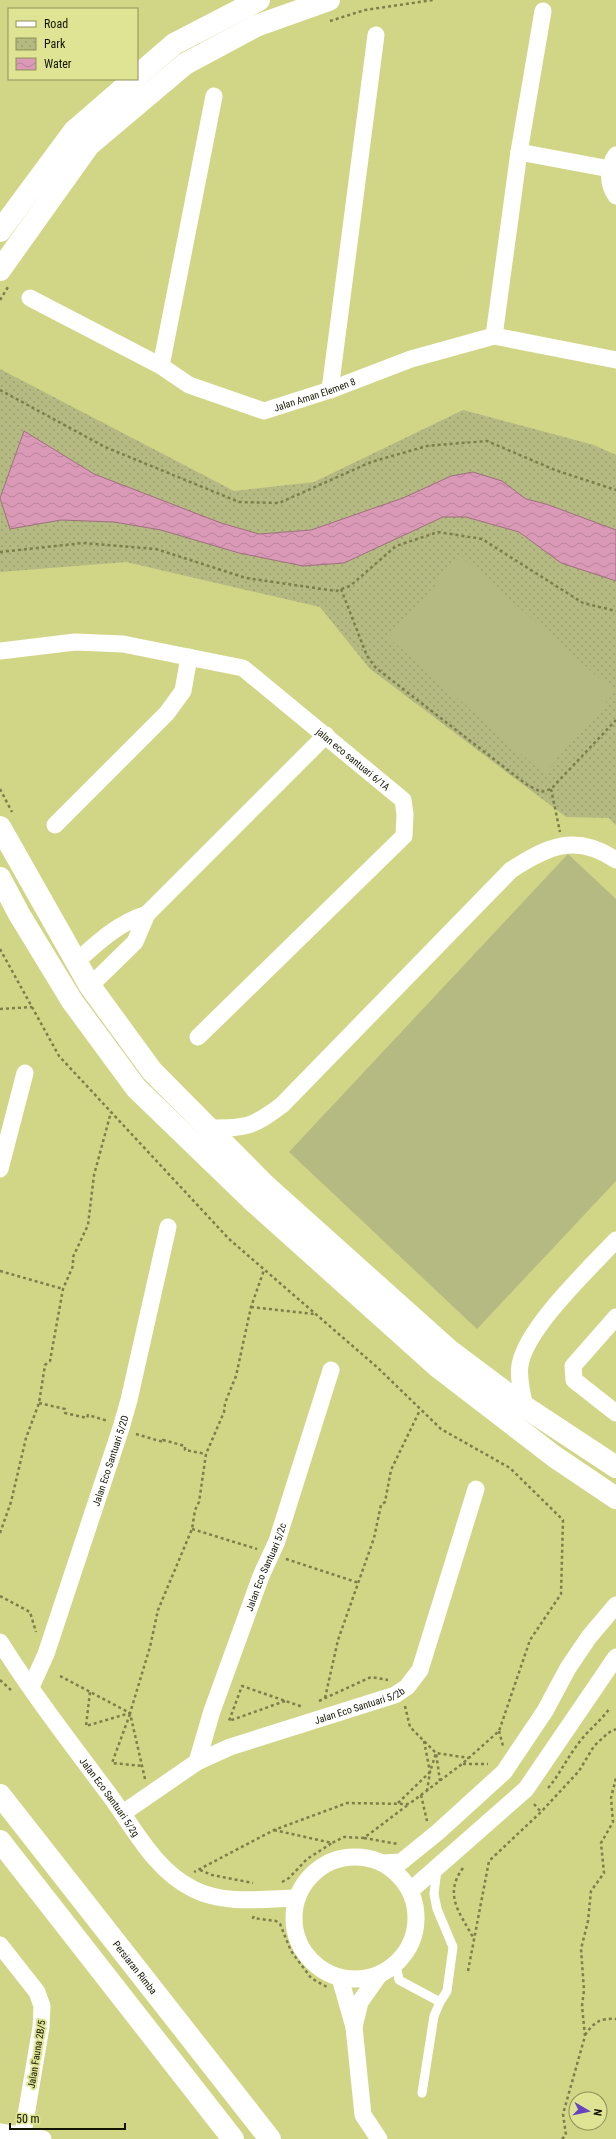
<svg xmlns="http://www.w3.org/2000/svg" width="616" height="2139" font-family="'Roboto Condensed',sans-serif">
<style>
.park{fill:url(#park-dots)}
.pitch{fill:#b5b982}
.water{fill:url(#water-waves);stroke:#9f717f}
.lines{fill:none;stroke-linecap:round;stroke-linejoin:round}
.path{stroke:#7b7f49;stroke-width:2.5;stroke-dasharray:3 3;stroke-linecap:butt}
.lane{stroke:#fff;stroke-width:9}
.street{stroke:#fff;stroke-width:17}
.secondary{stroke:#fff;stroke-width:22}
.labels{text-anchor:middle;stroke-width:4;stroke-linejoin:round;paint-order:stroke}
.street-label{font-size:10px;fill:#141500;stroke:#dee493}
</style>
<defs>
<pattern id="park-dots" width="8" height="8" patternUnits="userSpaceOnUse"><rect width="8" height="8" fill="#b5b982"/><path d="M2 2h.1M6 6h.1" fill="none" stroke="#9b9e6e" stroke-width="1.8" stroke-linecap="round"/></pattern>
<pattern id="water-waves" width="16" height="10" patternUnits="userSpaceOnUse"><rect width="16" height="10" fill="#da99b6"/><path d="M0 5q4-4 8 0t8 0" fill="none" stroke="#ba839b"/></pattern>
</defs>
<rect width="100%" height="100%" fill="#d1d686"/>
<path class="park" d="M0,369L234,491L314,482L463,410L594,445L616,455V825L609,818L566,817L369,668L320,607L126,562L0,572Z"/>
<g class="pitch">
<path d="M460,556L615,692L544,774L389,638Z"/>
<path d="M568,854L616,899V1181L477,1329L289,1152Z"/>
</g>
<path class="water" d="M24,431L94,474L221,523L259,534L311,530L403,498L451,476L473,472L502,481L526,499L546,504L616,530V581L561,563L519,532L466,517H443L344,563L303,566L239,553L161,530L114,522L61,520L10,529L0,498Z"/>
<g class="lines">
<g class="path">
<path d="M330,21L365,10L433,0"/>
<path d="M0,300L8,287"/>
<path d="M0,390L105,447L239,502L279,503L371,462L427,446L487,441L555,470L616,490"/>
<path d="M0,552L83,543L156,549L246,578L336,591L350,586L396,546L438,532L482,539L583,603L616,611"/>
<path d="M341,589L367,656L376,668L526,784L541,792L551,789L616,720"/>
<path d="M0,789L12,812"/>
<path d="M551,789L560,832"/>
<path d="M0,949L59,1056L229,1239L378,1368L441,1429L510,1468L563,1520L561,1594L530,1640L499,1731L462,1764L409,1804L347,1803L274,1830L194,1872"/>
<path d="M0,1009L32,1007"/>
<path d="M0,1271L63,1289"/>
<path d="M251,1307L314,1314"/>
<path d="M39,1403L65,1409V1413L87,1418L88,1415L108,1421"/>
<path d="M136,1434L163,1442V1440L185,1446V1450L206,1454"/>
<path d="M192,1529L257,1549"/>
<path d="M0,1533L11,1502L26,1438L39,1403L45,1365L50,1361L63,1289L73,1266V1257L88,1225L94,1175L111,1112"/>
<path d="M286,1559L359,1583"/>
<path d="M0,1596L30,1612L36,1632"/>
<path d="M60,1676L130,1713L86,1726L90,1692"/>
<path d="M0,1680L11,1690"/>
<path d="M325,1698L338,1640L374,1538L381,1505L385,1502L391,1470L420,1410"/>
<path d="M285,1701L229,1721L242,1686L303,1707"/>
<path d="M319,1701L371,1677L388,1680"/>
<path d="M405,1706L410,1727L436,1753L469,1758"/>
<path d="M130,1714L112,1763L142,1766"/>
<path d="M499,1731L503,1746"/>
<path d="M424,1741L430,1772L427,1791"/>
<path d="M463,1764H488"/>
<path d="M145,1779L130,1713L150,1647L158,1610L192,1529L195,1510L199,1502L206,1454L224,1412L225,1403L236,1376L251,1307L264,1270"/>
<path d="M548,1788C560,1774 567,1758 578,1744C587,1731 600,1722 609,1709"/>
<path d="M421,1795L427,1821"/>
<path d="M398,1803L430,1772L436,1753L440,1781"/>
<path d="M534,1804L541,1812"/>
<path d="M274,1830L332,1843L344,1837L364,1838L409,1804"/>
<path d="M364,1838L398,1844"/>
<path d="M463,1868C443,1895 460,1913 474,1939"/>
<path d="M200,1870L212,1875L253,1883"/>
<path d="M282,1882L289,1878L307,1859L332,1843"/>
<path d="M254,1916L253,1918L276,1921L280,1924L291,1951L311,1978L327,1987"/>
<path d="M468,1971L489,1861L541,1812L579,1771L594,1746L608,1733L616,1729"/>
<path d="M585,2035C594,2022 600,2018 616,2019"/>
<path d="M562,2139L566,2135L563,2114L585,2036L582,2006L584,1990L581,1949L588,1921L591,1891L604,1873L601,1843L613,1822L611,1798L616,1778"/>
</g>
<g class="lane">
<path d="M396,1964L399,1980L440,2002"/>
<path d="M422,2093L434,2016L440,2002L447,1991L453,1947L437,1909L434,1894L437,1869"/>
</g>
<g class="street">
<path d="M519,152L610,169"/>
<path d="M616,155C608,166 607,184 616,196"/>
<path id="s1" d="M30,298L161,366L189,385L264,411L330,390L411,359L494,336L616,360"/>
<path d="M494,336L519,152L543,11"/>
<path d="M161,366L214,96"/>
<path d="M330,390L376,35"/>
<path id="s2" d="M0,651L75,642L123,644L243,668L403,800L405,814L404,836L198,1037"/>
<path d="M55,825L167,713L183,691L189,657"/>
<path d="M76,962C98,942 118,923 147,914"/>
<path d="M90,986L135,942L147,914L326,735"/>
<path d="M209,1128C247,1128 251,1128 282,1105L511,870C548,846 576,833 616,860"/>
<path d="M0,1169L25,1073"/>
<path d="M616,1317L573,1366L574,1380L616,1413"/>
<path d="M525,1407C522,1394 518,1379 520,1365C526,1328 589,1269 616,1240"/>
<path id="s3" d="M0,1642C34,1696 73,1746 111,1797C135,1830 155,1870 193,1889C224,1905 264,1899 297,1898"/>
<path id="s4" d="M31,1687L46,1654L121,1428L129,1400L168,1227"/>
<path id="s5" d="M197,1762L212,1711L261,1576L277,1541L331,1370"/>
<path id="s6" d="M123,1813L197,1762L230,1747L395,1695L407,1687L420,1670L476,1489"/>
<circle cx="355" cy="1918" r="61"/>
<path d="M382,1863L401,1862L438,1832L504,1772L545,1711L568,1668L589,1637L616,1605"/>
<path d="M410,1891L526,1789L616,1657"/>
<path d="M0,1945L37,1992L42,2006L41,2027L22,2139"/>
<path d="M340,1978L354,2027L363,2115L379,2139"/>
<path d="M354,2027L360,2002L379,1975"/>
<path d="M0,2132L43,2139"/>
</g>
<g class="secondary">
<path d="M137,76L174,44L259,0"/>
<path d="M0,231L74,131L134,79"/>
<path d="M0,270L89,145L185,64L256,26L329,0"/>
<path d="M0,827L90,986L152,1071L266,1186L449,1350L525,1407L616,1467"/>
<path d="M0,878L19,914L72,1001L136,1088L254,1202L438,1367L555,1457L616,1498"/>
<path id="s7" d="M0,1795L270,2139"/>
<path d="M0,1841L233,2139"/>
</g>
</g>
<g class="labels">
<g class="street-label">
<text dy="4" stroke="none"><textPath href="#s1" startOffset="314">Jalan Aman Elemen 8</textPath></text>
<text dy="4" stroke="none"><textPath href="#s2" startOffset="389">jalan eco santuari 6/1A</textPath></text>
<text dy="4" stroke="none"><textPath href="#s4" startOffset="240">Jalan Eco Santuari 5/2D</textPath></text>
<text dy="4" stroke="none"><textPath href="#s5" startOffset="207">Jalan Eco Santuari 5/2c</textPath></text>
<text dy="4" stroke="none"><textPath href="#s6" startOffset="262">Jalan Eco Santuari 5/2b</textPath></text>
<text dy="4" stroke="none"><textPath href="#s3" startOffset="190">Jalan Eco Santuari 5/2g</textPath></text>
<text dy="4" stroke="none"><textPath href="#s7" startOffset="219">Persiaran Rimba</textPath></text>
<text transform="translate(36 2054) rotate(-81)" y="4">Jalan Fauna 2B/5</text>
</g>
</g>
<rect x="8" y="8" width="130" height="72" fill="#dee493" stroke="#8d9158"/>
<rect x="16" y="21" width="20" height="6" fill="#ffffff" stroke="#8d9158"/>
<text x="44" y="28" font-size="12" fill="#141500">Road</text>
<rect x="16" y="38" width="20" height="12" fill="url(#park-dots)" stroke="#8d9158"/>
<text x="44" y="48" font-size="12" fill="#141500">Park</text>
<rect x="16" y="58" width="20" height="12" fill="url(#water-waves)" stroke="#8d9158"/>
<text x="44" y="68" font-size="12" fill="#141500">Water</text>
<g transform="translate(588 2111) rotate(99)"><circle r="19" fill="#dee493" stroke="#8d9158"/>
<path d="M0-3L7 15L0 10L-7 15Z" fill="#6845be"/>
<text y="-6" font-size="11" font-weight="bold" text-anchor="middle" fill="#141500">N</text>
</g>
<path d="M10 2123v6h115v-6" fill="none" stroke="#141500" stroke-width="2"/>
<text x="16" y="2123" font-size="12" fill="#141500" stroke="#dee493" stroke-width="3" paint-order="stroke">50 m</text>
</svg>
